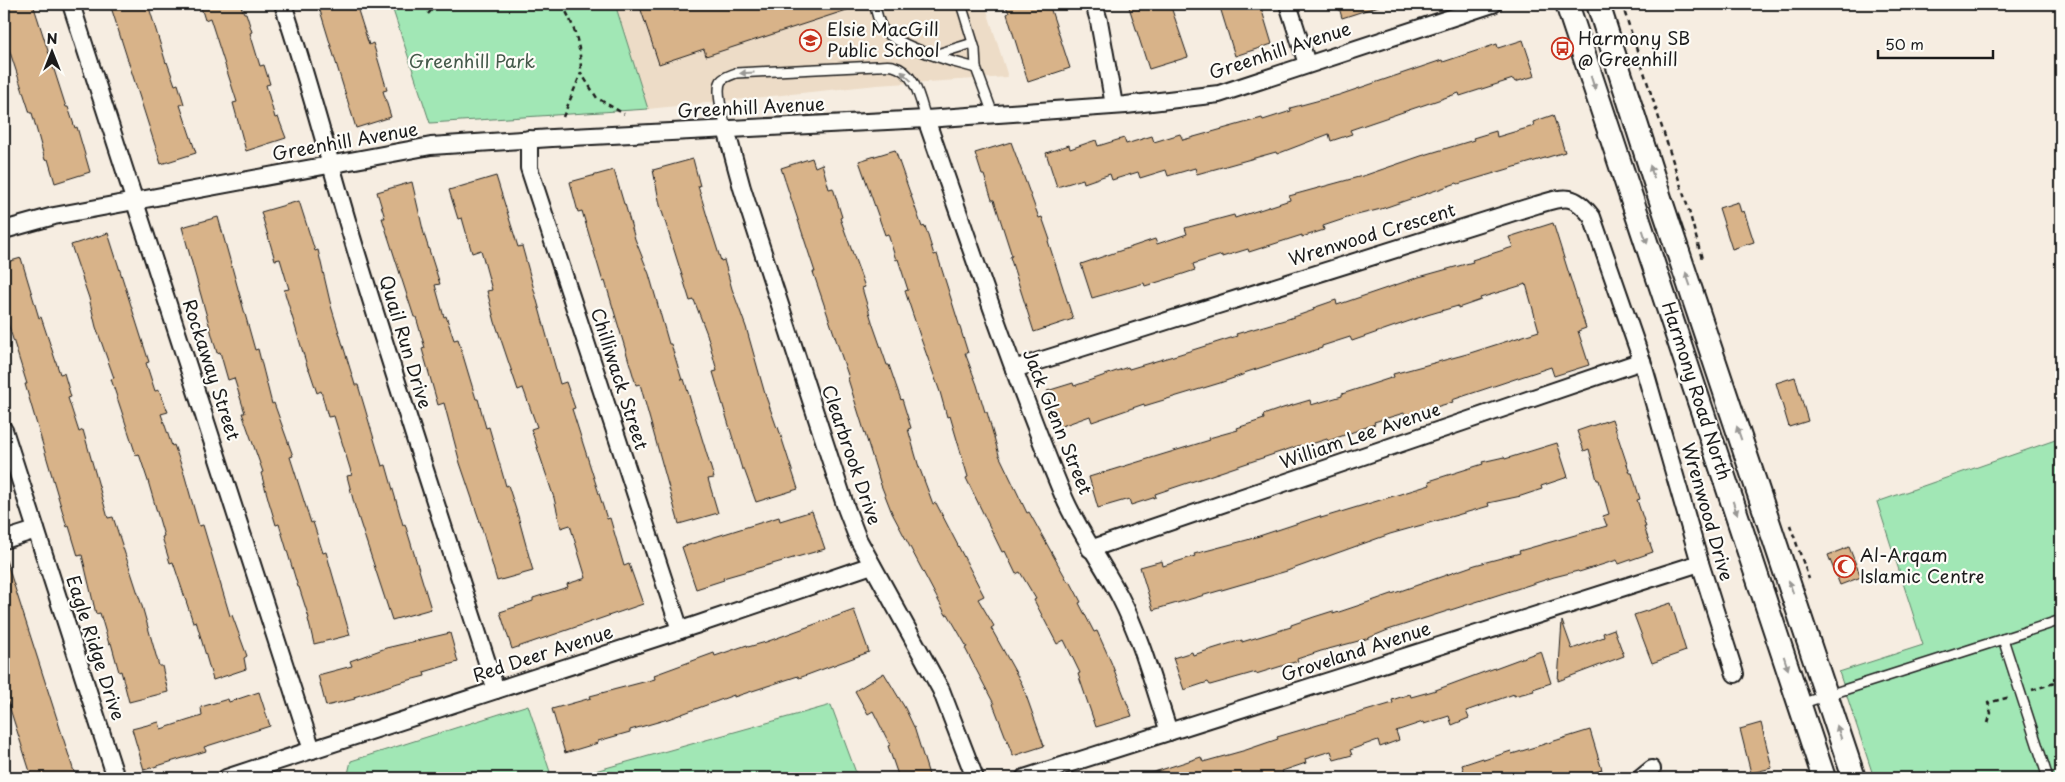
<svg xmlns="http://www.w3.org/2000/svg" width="2065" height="782" font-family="'Playpen Sans',sans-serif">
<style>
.built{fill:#eddcc7}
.green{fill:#a1e7b5;stroke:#5e8268}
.building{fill:#d8b389;stroke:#1c1c1c}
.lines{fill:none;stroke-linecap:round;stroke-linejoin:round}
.lane-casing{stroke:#1c1c1c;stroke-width:12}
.street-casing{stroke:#1c1c1c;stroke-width:20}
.secondary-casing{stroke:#1c1c1c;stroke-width:26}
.path{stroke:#1c1c1c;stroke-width:2.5;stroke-dasharray:5 4;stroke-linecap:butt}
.lane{stroke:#fdfcf7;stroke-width:9}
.street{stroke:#fdfcf7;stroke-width:16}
.secondary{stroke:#fdfcf7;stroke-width:22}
.oneway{fill:#989794}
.labels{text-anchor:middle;stroke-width:4.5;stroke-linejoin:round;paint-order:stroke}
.poi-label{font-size:18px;fill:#1c1c1c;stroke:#fdfcf7;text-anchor:start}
.street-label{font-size:18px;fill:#1c1c1c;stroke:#fdfcf7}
.park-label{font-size:18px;fill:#44594a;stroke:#fdfcf7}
</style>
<rect width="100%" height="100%" fill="#f6ede1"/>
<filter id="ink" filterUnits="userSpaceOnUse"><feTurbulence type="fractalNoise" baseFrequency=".02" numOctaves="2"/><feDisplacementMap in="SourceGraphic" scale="10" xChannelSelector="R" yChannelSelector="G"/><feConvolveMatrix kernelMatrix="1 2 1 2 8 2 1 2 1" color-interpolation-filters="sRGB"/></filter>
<g filter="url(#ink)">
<path class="built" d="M615,4H985L1008,77L877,85L648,109Z"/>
<g class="green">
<path d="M391,4H615L648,109L430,123Z"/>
<path d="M2061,438V778H1874L1839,672L1923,645L1877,502Z"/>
<path d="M528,705L552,778H347L351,761Z"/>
<path d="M831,705L858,778H570Z"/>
</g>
<g class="building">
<path d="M4,4H33L66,107H68L75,128L77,127L90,172L55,183L48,159L45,160L32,113H30L4,34Z"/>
<path d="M110,4H148L166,63L167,62L175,85L178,84L184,104L180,105L196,153L161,164Z"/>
<path d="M200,4H240L244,13H246L252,32L250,33L260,66L264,65L270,84L266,85L275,118L278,117L286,138L246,151L233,103L237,102L226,68L210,18L205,20Z"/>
<path d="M318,4H356L369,45L373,43L379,63L387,90L383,91L391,117L356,128Z"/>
<path d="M639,4H671L674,11L696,4H859V6L706,56L704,49L659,64Z"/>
<path d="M1005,4H1049L1070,68L1028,82L1007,14L1009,13Z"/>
<path d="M1128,4H1170L1188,57L1149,69Z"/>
<path d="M1219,4H1260L1272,44L1235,56Z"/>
<path d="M1338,4H1379V6L1342,18Z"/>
<path d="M1523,40L1535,76L1515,82L1513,79L1460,96L1459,93L1350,130L1352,134L1331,141L1329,134L1277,154L1276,152L1197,174L1195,168L1168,176L1166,170L1140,178L1138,172L1112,180L1110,174L1084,183L1083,179L1057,187L1046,153L1069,145L1070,149L1096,140L1098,146L1124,138L1126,144L1152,136L1154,142L1180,134L1183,140L1262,118L1263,120L1291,111L1290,108L1339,95L1442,60L1443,62L1497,44L1498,48Z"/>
<path d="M1553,115L1565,152L1458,184L1457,183L1381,209L1353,216L1323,226L1324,230L1302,237V235L1249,252L1248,249L1222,257V255L1193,264L1195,270L1168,279L1145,286L1144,283L1092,298L1081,264L1155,239L1157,244L1187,234L1185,228L1234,215L1235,218L1290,200L1289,196L1366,175L1421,156L1474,140L1473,138L1496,131L1497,137L1534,126L1533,122Z"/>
<path d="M1011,142L1039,218L1042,217L1050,240L1048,241L1073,319L1034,332L1010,257L1012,256L1002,225L994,200H992L984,175H982L975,153Z"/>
<path d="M895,150L922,227L925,226L934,255L937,254L968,353H965L977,385L985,412H987L999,455L1027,513L1029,512L1068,582L1070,581L1081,602L1079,603L1094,632L1097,631L1111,662L1132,716L1096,727L1078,674L1080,673L1064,640L1057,644L1034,600L1036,599L1020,572L1016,574L1005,551L1002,552L966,478L968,477L950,416L947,417L940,392L921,339L905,291L908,290L898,259L896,260L888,234L885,235L859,161Z"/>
<path d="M812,158L815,167L822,164L829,189L833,188L842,217L840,218L865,287L862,288L873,325L887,365H889L901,400L902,399L911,428L908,429L918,464L933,504L936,503L984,596L978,599L994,626L991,628L1022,684L1044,746L1013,756L993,704H994L965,648L967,647L948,614L946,615L892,513L881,485L848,379L849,378L813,272H815L781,168Z"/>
<path d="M693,159L700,186H698L709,223L721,261L724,260L732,289L746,327L765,394L777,428L778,427L798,489L756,502L744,469H742L713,372L717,371L707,334L694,300L690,301L660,205L653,170Z"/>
<path d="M614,170L624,204H625L635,239L649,274L669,344H671L682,380L684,379L714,478L708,479L718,513L679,524L640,384L636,385L605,281L603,282L582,211L578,212L570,182Z"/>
<path d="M496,176L518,247L522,246L560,384L566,382L575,408L572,409L607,519L610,518L624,566L629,564L643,604L512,649L500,612L533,601V598L568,587L567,584L586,578L570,525L561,528L554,498L531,429L537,427L523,388L518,390L495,322L487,291L492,290L481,250L472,253L462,218L458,219L449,190Z"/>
<path d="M412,182L424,234L440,284L435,285L444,317L446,316L454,340L458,339L476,399H478L486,428L489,427L506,486L508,485L518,516L533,571L497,581L480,522L460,463L444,403L438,405L422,349L425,348L416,317H414L382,218H385L377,192Z"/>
<path d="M299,201L315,251L318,250L331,306L355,385H358L382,466L386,465L403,525L405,524L431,609L392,620L355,507L347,476L352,475L334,416L328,417L321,391L317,393L309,369H308L284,290L289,289L280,259L275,260L261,212Z"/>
<path d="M1738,202L1741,212L1744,211L1754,242L1732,249L1719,208Z"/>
<path d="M218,217L255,350L258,349L272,404L274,403L293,456L290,457L311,523L313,522L323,553L326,552L350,635L314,644L308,619L309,618L299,587H298L279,524L276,525L269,502L261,473L263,472L242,413H245L234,378L228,380L220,352L217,353L182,227Z"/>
<path d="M1553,223L1586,328L1578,331L1589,365L1554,376L1551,367L1452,400L1453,402L1405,416L1404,413L1374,422L1375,424L1328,441L1327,439L1302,447L1301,445L1155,494L1156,497L1131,505L1129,499L1098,508L1089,477L1210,440L1209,438L1238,430L1237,428L1264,419L1263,415L1283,408L1310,400L1311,405L1342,396V394L1394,377L1393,374L1467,354L1539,331L1526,284L1480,298L1481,300L1458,308V306L1427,315L1352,341L1350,337L1322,346V348L1244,373L1245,374L1220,383L1144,406V404L1092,422L1090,416L1059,427L1047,391L1073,383L1074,386L1128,367L1129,369L1180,354L1237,336L1236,334L1288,319L1314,310L1313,308L1336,300L1337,305L1419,277L1473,262L1472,260L1513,247L1509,237Z"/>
<path d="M108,233L149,362L146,363L155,391L159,390L168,412L161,414L172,446L174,445L183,470L199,526L203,525L230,616L232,615L247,656L244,658L246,669L213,680L196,621L193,622L173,562L170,563L162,537L164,536L148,481L139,454L136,455L111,379L114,378L96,327L89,298L71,245Z"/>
<path d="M21,258L39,318L41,317L60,374L64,373L71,397L68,398L79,432L83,430L108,518L113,517L142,606L159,666H162L168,692L129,702L121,671L119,672L111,643L109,644L100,613L96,614L82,555L78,556L69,526L67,527L25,384H27L6,317L4,318V263Z"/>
<path d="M1795,377L1808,421L1789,427L1776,383Z"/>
<path d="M1612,419L1630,473H1632L1640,499L1637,500L1646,527H1644L1653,552L1619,564L1617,560L1579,572L1578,571L1554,577L1388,630L1366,639L1321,651L1297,659L1298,661L1256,674V672L1210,685L1208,682L1184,690L1173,658L1192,652L1193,655L1228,644L1242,640V642L1291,627V625L1314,617L1333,611V614L1360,605L1475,565L1520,553L1519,551L1607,526L1603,516L1609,514L1599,480H1597L1589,449L1584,451L1577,431Z"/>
<path d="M1557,443L1568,477L1541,486L1542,489L1521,496L1488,503L1489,506L1390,534L1287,571L1153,610L1140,567L1162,561L1163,566L1195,556L1194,554L1247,540L1320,516L1321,518L1430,485L1429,481L1483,464L1482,462L1504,457L1505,459Z"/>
<path d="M812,511L825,549L723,578L724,580L696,589L682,547L779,517L780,521Z"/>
<path d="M1849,547L1861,577L1840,585L1828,555Z"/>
<path d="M4,560H6L76,778H32L4,690Z"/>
<path d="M1671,603L1686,651L1652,663L1634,615Z"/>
<path d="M854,610L869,652L799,678L798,676L734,697V695L668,719L630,730V732L598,741V743L565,753L552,709L591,698L590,696L655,679L654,675L714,653L715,656L747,645L748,647L766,642Z"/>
<path d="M1562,621L1572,649L1604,637L1603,633L1614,629L1624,656L1558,681Z"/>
<path d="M450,633L458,662L424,672L425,676L398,683L354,697L355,699L326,706L318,675L352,666L350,661L386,648Z"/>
<path d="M1541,651L1551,683L1533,689L1534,691L1514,696V694L1466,711L1469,718L1452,725L1449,716L1424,724L1423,722L1396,731L1399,740L1380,747L1378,740L1350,750L1352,755L1334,760L1331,751L1305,759L1306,763L1282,771L1284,776L1277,778H1142V776L1201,757L1203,762L1246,750L1278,739L1277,737L1393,703L1392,700L1410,694L1411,697L1433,691Z"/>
<path d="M884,673L905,708L914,727L930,778H899L888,746L890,745L873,711L868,714L855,691Z"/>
<path d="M259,692L270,726L204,747L206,751L144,770L132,729L159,722L161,729L202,716L201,707L228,699L229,702Z"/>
<path d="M1761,723L1772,768L1751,773L1740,729Z"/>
<path d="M1590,730L1602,770L1572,778H1466L1462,765L1483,758L1484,760L1511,751L1512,754Z"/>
</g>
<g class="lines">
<defs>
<g id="lane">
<path d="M874,4C877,12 878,23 883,29C896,46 955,63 976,68"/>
<path d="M961,4L975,49L976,68L993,114"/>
<path d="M934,55L973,43"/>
<path d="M726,129C724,118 715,91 721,81C724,77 731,75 736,73L877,66C882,66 888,65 893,66C916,72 920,100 926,119"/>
<path d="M2003,639L2061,620"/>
<path d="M1800,704L2003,639L2048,778"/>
</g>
<g id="street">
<path d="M71,4L312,750"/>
<path d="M283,4C310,85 331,168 356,251C401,398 449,544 496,690"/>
<path d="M1094,4L1099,21L1114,105"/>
<path d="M1288,4L1307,64"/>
<path d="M926,119C970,245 1012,372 1063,495C1078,531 1102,562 1120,597C1142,640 1154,687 1169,732"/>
<path d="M726,129L742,188L846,508L858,539L941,690L975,778"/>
<path d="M529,139V168L680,630"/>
<path d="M4,230L54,216L431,146L552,138L926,119L1126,105L1219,94L1493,4"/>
<path d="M1014,369L1536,205C1564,197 1573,192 1592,217L1642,361L1700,563L1735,674"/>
<path d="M4,430L116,778"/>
<path d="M4,540L36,530"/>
<path d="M1090,549L1642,361"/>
<path d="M226,778L696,625L872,565"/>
<path d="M1024,778L1700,563"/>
<path d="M1641,778L1652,769"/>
</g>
<g id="secondary">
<path d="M1567,4L1824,778"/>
<path d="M1598,4L1659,195L1854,778"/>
</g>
</defs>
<use href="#lane" class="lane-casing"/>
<use href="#street" class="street-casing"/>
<use href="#secondary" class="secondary-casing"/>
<g class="path">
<path d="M562,4C575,27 581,47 581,73"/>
<path d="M1622,4L1689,211L1702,259"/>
<path d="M428,14L437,4"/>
<path d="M563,117L581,73L597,98L624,114"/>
<path d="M1790,525L1809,579"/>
<path d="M2032,690L2061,681"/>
<path d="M1988,723L1991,713L1988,703L2010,697"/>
</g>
<use href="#lane" class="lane"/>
<use href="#street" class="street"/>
<use href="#secondary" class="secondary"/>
</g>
<defs><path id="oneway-solid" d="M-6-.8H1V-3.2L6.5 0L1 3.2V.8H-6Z" transform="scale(1.25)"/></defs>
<g class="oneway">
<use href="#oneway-solid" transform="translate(747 73) rotate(177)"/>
<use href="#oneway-solid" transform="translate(906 76) rotate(-137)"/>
<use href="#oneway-solid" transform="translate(1593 83) rotate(72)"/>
<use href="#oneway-solid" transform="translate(1652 172) rotate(-108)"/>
<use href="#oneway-solid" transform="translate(1645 237) rotate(72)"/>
<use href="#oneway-solid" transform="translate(1688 279) rotate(-109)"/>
<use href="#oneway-solid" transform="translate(1739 433) rotate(-109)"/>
<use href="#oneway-solid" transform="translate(1735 508) rotate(72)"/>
<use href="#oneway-solid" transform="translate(1791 587) rotate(-109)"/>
<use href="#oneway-solid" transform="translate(1786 663) rotate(72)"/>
<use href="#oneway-solid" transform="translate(1839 732) rotate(-108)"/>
</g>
</g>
<defs>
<symbol id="school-ring" viewBox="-11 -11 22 22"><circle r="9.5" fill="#fdfcf7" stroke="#c8321e" stroke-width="1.5"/><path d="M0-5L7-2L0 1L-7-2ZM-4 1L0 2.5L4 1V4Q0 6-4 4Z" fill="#c8321e"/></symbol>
<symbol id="bus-ring" viewBox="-11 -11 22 22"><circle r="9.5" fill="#fdfcf7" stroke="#c8321e" stroke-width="1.5"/><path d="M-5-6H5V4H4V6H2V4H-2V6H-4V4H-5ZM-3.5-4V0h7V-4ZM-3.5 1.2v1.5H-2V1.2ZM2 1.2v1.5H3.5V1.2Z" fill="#c8321e"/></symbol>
<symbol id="mosque-ring" viewBox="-11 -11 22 22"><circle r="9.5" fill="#fdfcf7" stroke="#c8321e" stroke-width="1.5"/><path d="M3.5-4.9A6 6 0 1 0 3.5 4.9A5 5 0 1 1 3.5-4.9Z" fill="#c8321e"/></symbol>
</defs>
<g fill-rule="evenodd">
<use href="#school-ring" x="798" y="28" width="25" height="25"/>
<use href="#bus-ring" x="1550" y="36" width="25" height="25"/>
<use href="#mosque-ring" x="1832" y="554" width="25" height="25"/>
</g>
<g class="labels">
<g class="poi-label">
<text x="827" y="36">Elsie MacGill<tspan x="827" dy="21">Public School</tspan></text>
<text x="1578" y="45">Harmony SB<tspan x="1578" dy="21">@ Greenhill</tspan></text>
<text x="1860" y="562">Al-Arqam<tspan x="1860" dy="21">Islamic Centre</tspan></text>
</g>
<g class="street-label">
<text transform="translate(1280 51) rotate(-18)" y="6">Greenhill Avenue</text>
<text transform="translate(751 108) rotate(-3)" y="6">Greenhill Avenue</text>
<text transform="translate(345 142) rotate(-10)" y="6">Greenhill Avenue</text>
<text transform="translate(1372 235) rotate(-17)" y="6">Wrenwood Crescent</text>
<text transform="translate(405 342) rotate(73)" y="6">Quail Run Drive</text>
<text transform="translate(211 370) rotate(72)" y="6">Rockaway Street</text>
<text transform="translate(619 379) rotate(72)" y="6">Chilliwack Street</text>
<text transform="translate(1696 391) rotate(72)" y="6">Harmony Road North</text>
<text transform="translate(1057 422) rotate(68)" y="6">Jack Glenn Street</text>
<text transform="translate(1360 436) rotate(-19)" y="6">William Lee Avenue</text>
<text transform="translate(851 455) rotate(71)" y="6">Clearbrook Drive</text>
<text transform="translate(1707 512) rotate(74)" y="6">Wrenwood Drive</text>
<text transform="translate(95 648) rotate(72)" y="6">Eagle Ridge Drive</text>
<text transform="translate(1356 652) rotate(-18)" y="6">Groveland Avenue</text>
<text transform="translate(543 654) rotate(-18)" y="6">Red Deer Avenue</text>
</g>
<g class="park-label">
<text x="472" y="68">Greenhill Park</text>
</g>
</g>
<rect width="2065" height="782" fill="none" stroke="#fdfcf7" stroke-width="20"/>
<rect x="10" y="10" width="2045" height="762" fill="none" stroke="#1c1c1c" stroke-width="2" filter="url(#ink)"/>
<g transform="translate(52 52)" stroke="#fdfcf7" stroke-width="4" paint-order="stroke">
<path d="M0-4L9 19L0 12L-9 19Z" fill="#1c1c1c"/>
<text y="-8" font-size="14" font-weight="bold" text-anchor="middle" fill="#1c1c1c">N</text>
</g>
<path d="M1878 50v8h115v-8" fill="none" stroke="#1c1c1c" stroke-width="2.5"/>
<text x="1885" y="50" font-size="15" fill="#1c1c1c" stroke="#fdfcf7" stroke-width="4" paint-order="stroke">50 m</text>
</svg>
